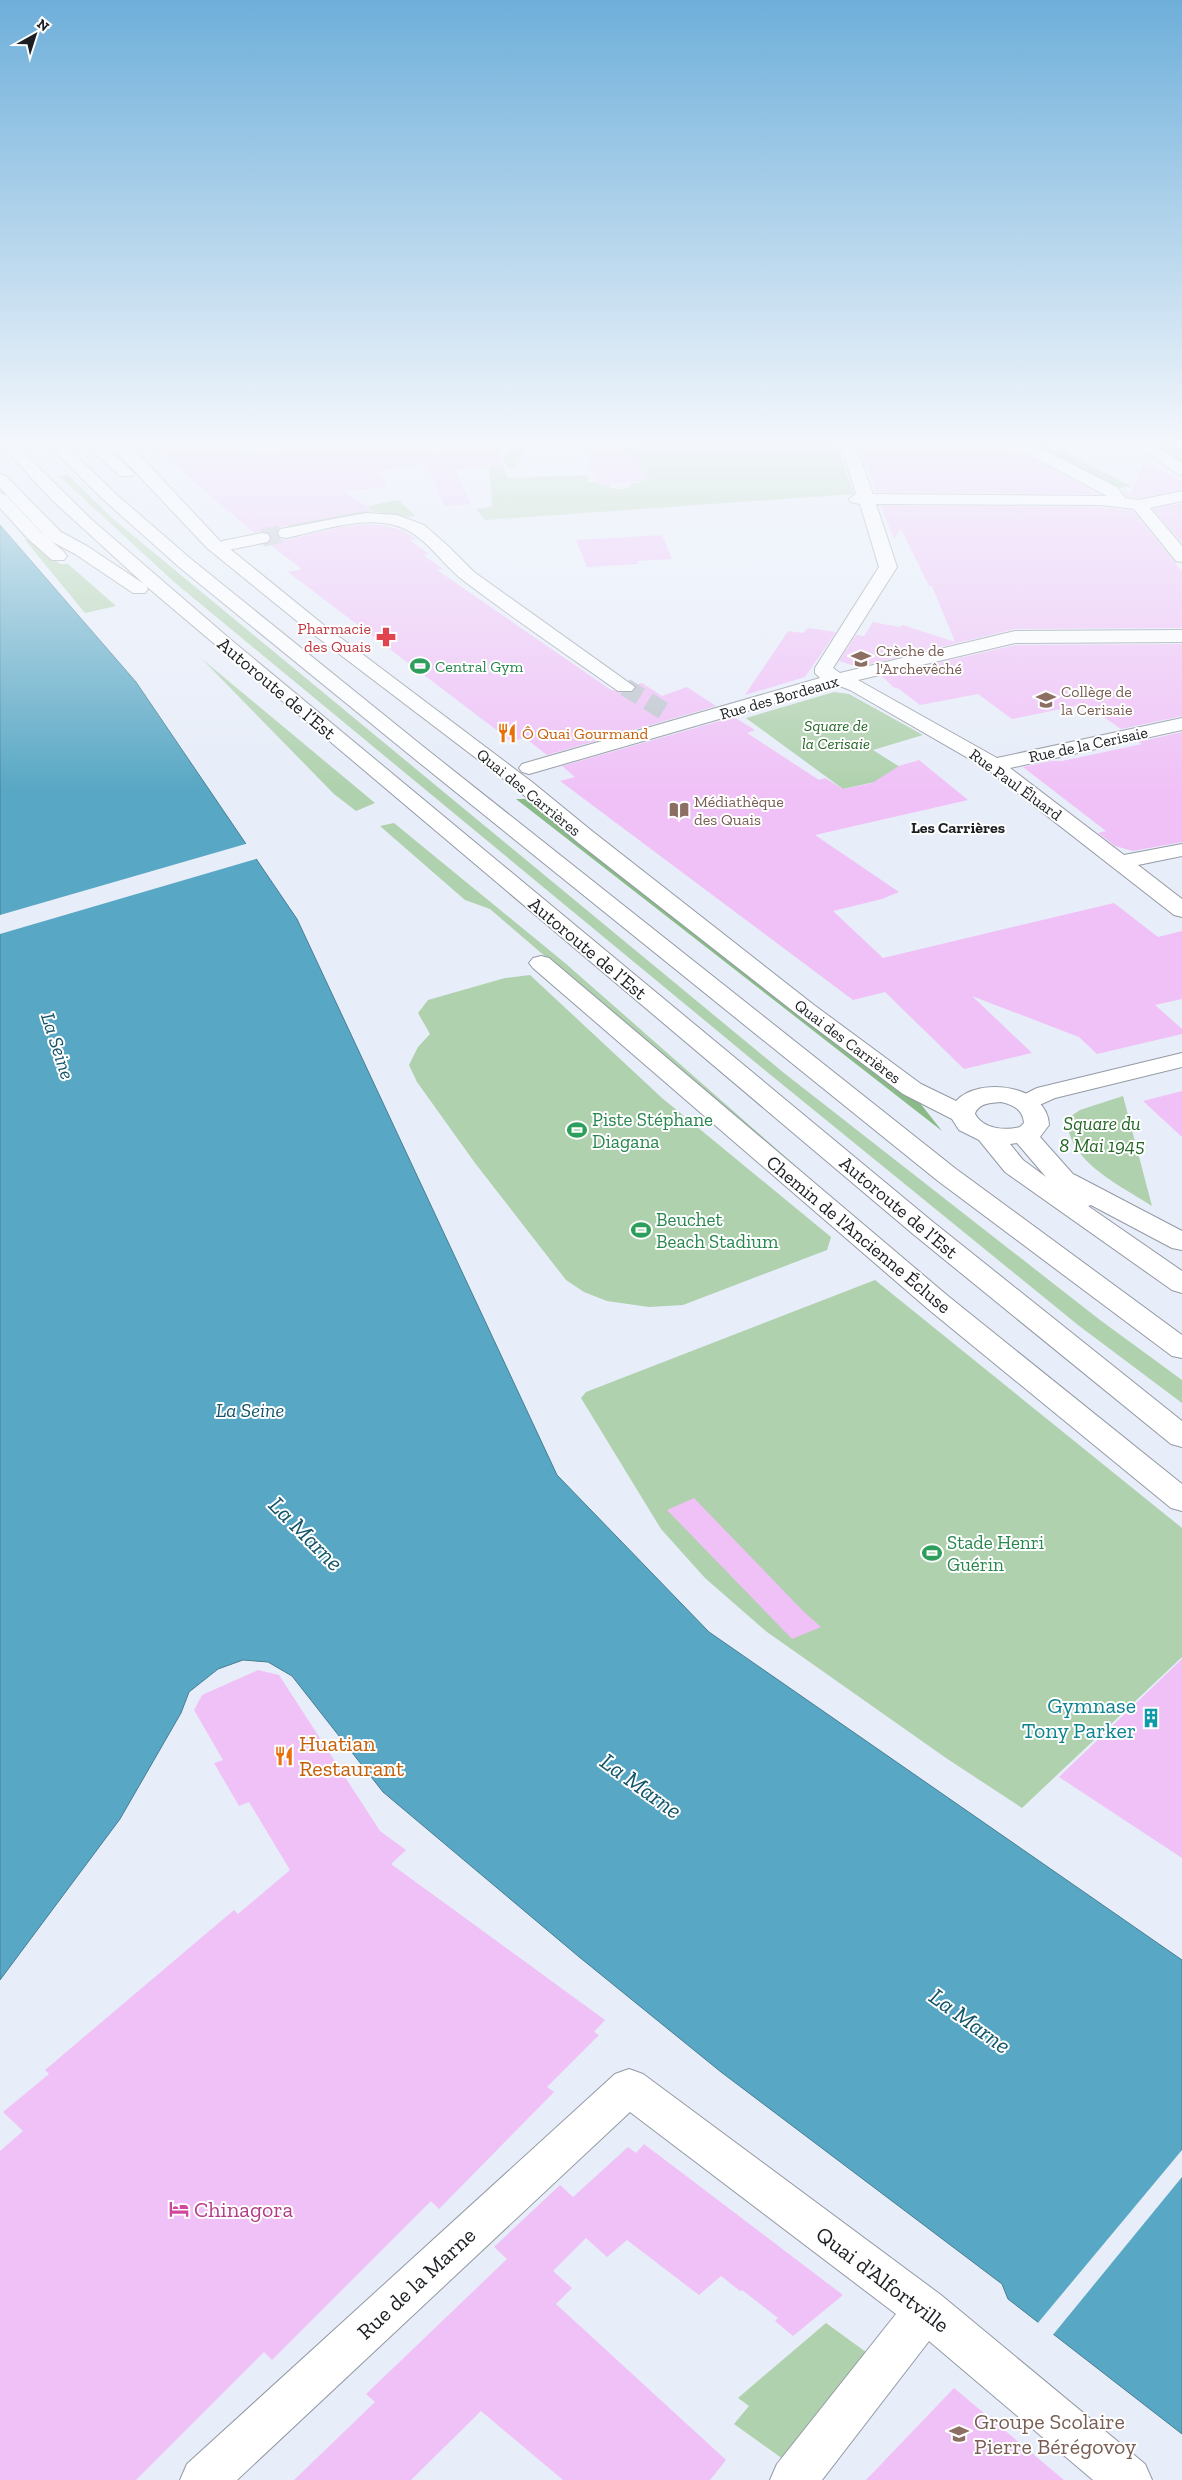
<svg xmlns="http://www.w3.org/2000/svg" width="1182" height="2480" font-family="'Zilla Slab',serif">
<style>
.green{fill:#afd1ad}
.forest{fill:#89ba87}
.water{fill:#58a7c4;stroke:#467e93}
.pier{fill:#e7edf9}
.building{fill:#f0c1f7}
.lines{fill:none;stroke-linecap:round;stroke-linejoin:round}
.minor-tunnel{stroke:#bec4ce;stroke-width:18;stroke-dasharray:18 9;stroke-linecap:butt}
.minor-casing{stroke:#949aa4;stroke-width:2}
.major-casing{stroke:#949aa4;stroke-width:2}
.highway-casing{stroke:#949aa4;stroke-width:2}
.minor{fill:#fff;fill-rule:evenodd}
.major{fill:#fff;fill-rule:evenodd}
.highway{fill:#fff;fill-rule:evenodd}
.labels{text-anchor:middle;stroke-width:4;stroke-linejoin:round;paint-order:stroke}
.far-health-label{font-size:16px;fill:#be3a42;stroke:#fff;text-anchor:end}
.far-education-label{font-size:16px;fill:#785e54;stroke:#fff;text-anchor:start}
.far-leisure-label{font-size:16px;fill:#27864d;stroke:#fff;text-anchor:start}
.far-street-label{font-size:16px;fill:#1b1e22;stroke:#fff}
.far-park-label{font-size:16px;font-style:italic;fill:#256727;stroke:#fff}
.far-food-label{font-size:16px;fill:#c56008;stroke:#fff;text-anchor:start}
.far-neighbourhood-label{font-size:16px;font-weight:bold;fill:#1b1e22;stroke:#fff}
.street-label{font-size:19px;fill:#1b1e22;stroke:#fff}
.leisure-label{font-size:19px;fill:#27864d;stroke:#fff;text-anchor:start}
.park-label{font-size:19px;font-style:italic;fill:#256727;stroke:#fff}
.water-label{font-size:20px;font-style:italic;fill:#15556a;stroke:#fff}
.near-culture-label{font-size:22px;fill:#0d838f;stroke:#fff;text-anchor:end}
.near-food-label{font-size:22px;fill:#c56008;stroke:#fff;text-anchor:start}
.near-hotel-label{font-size:22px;fill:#b23c85;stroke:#fff;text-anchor:start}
.near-street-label{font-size:22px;fill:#1b1e22;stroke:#fff}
.near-education-label{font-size:22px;fill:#785e54;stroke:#fff;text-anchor:start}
.near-water-label{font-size:24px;font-style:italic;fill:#15556a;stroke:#fff}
</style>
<rect width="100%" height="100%" fill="#e7edf9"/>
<g class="green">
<path d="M517,444H525L516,468H508L503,457Z"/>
<path d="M635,444H832L839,453L854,494L485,520L476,509L492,507L489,464L502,462L507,478L587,475L589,480L585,482H599L600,486L609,484V488C618,488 624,491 632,486L631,483H640L638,480L643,470L621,447H636Z"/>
<path d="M1025,444H1047L1131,486L1115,489Z"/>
<path d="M1152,444H1182V464Z"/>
<path d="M68,475L112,518L784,1073L1100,1320L1182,1380V1403L1078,1325L772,1076L174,582L59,476Z"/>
<path d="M398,500L416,516C405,519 384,511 369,512C343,515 317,522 291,528L274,512L363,507Z"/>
<path d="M30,539L60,564H68L116,606L85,613L25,540Z"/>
<path d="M202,659L375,803L356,811L334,794Z"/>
<path d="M834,692L849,694L923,735L873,750L911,774L843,789L746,718Z"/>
<path d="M394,823L565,963L821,1188L747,1130L490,909L465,900L380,826Z"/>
<path d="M530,975L662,1098L831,1237L827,1250L683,1305L649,1307L607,1301L584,1292L566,1280L475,1163L417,1082L409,1065L418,1047L430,1034L418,1013L428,1000L505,978Z"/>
<path d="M1123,1096L1152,1206C1120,1185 1068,1162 1067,1119L1080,1110Z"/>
<path d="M875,1280L1182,1528V1657L1022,1808L946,1758L767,1632L705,1578L661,1529L581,1398L586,1392Z"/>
<path d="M826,2323L870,2355L790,2464L734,2424L749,2406L738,2398Z"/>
</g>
<path class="forest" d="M516,799H525L905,1084L942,1131Z"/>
<path class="water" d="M0,525L136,682L297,919L557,1475L709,1632L1182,1960V2434L1008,2299L1002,2284L721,2072L578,1956L427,1829L383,1792L292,1676L268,1662L243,1660L218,1669L189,1692L181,1713L120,1819L0,1980Z"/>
<g class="pier">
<path d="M249,843L259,858L0,934V915Z"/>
<path d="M1182,2150V2177L1052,2336L1037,2324Z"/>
</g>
<g class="building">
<path d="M151,444H242V453L340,444H430L433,450L498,445L503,466L455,470L471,504L444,506L430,471H426L424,464L379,471L387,487L344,491L375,512L365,511L280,527L276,534L280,539L286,540L340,527L368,524L381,525L402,530L416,539L410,540L429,554L423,555L443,569L437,570L611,690L632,693L636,688L635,685L642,683L662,696L687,687L716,706L547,755L525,738L511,741L288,572L302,569L269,544L272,539L270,533L262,531L254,533L247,527Z"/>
<path d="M581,444H627L649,480L598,485L588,464H591Z"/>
<path d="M860,444H996L1029,457L1099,494L876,492Z"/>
<path d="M1144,462L1182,481V489L1139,498L1126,496L1123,492L1130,495Z"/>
<path d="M1182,503V543L1153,509Z"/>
<path d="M881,506L1101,507L1133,511L1182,571V628L1015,629L866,665L855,666L839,661L856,635L864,636L873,622L899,627L903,625L955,642L932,586H929L901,529L894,539Z"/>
<path d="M662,535L672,559L637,561L639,564L587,567L576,540Z"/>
<path d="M808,628L836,632L805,677L745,695L788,631L803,633Z"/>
<path d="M1182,644V716L1121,729L1085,704L1012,719L978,694L920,705L899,689L893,687L882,676L1015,645Z"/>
<path d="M734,717L755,730L747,733L819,780L825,778L843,789L872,783L899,766L919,760L968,800L815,835L899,892L882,899L833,911L883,958L1114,903L1158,937L1182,931V999L1155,1005L1182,1029V1034L1097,1054L1079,1037L972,996L1032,1053L964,1069L885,992L853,1000L560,781L575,777L562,766Z"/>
<path d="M1182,732V842L1133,851L1115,846L1098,833L1106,831L1023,767L1051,761H1062L1142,744L1138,742Z"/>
<path d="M1182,1091V1137L1143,1101Z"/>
<path d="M694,1498L803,1611L821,1627L792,1639L667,1510Z"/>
<path d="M1182,1659V1858L1059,1777Z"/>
<path d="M258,1670L279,1675L380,1831L406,1850L391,1864L605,2020L594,2032L599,2035L547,2087L554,2092L439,2209L431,2201L272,2360L264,2352L136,2480H0V2151L23,2131L3,2112L49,2074L45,2070L234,1910L238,1914L290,1870L249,1802L239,1806L214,1763L223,1760L194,1710L202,1695Z"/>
<path d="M644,2144L843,2295L793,2336L775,2321L778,2318L742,2290L740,2291L721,2276L699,2295L627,2240L607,2257L586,2238L553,2271L572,2288L556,2304L726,2460L710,2480H563L481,2411L411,2480H294L375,2402L366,2394L507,2259L494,2247L560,2185L573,2197L628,2147L636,2153Z"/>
<path d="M954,2388L1064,2480H866Z"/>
</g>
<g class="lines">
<g class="minor-tunnel">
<path d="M262,538L286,533"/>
<path d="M625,687L667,713"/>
</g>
<defs>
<g id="minor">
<path d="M837,444H853L857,449L873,494L1107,496L1015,447L1012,444H1032L1117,487L1125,498L1139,500L1182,491V501L1150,508L1182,546V562L1176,561L1134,509L1101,505L876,504L897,567L833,668L840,673L1015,631L1182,630V642L1015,643L858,680L997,758L1182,718V730L1010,768L1124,855L1182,844V856L1138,865L1182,899V917L1174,915L987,769L850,690L837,685L536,772L529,774L522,772L519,768L522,764L820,678L815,673V668L879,567L860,504L851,502L849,499L856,494L843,452Z"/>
<path d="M1135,444H1153L1182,463V475L1176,473Z"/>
<path d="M0,493L6,495L40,531L64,552L67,556L64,560H52L28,539L0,508Z"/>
<path d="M365,513L397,515L424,525L447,545L474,572L635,687L632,691H618C567,655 514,619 464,581C440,563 425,533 394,525C360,516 320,531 286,538L280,537L278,533L280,529L286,528Z"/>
<path d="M262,533L268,534L270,538L268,542L228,550L222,549L220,545L222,541Z"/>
<path d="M541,956L549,958L948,1296L1182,1484V1511L1171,1508L928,1309L533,968L529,963L533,958Z"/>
<path d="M1182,1053V1067L1055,1098L1026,1111L1017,1108L1013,1103L1017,1098L1037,1088Z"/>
<path d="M1066,1173L1075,1175L1182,1231V1250L1172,1248L1057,1187L1053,1181L1057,1175Z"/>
<path d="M629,2069L643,2074L941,2295L1145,2464L1152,2480H1093L929,2341L822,2480H770L777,2464L896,2314L630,2112L237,2480H180L187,2464L615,2074Z"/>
</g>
<g id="major">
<path d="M85,444H102L134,473L132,476H120Z"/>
<path d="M109,444H126L148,464L219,540L325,626L532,782L592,831L814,1005L921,1084L956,1101C979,1076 1048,1085 1049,1125L1040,1137L1072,1173L1099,1198L1095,1204L1088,1206L1182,1271V1293L1172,1290L1005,1172L979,1140L959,1130L952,1119L903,1094L798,1015L576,841L518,790L313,634L207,548ZM1001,1102C1014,1105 1023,1110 1024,1123L1020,1127C1005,1131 983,1129 975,1114C978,1103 991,1103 1001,1102ZM1017,1143L1046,1177L1023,1160L1010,1144Z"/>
</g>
<g id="highway">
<path d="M0,444H15L91,519L230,639L933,1222L1182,1421V1447L1171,1444L913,1234L146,586L148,589L145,593H133L75,554L49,540L0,488V474L6,476L61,532L87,546L144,584L52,500Z"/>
<path d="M47,444H64L117,495L191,559L425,748L956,1169L1182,1335V1358L1172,1356L938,1181L411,756L179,567L105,501Z"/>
</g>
</defs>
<use href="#minor" class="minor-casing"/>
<use href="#major" class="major-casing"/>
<use href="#highway" class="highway-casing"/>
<use href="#minor" class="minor"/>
<use href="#major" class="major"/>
<use href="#highway" class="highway"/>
</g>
<linearGradient id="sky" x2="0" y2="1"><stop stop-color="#6eafda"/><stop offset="0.56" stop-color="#f4f7fc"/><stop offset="1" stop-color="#f4f7fc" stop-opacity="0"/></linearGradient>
<rect width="1182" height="791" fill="url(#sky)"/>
<defs>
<symbol id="pharmacy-bare" viewBox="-9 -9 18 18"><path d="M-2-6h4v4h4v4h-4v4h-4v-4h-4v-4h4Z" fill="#e0444e" stroke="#fff" stroke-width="2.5" paint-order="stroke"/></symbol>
<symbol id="school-bare" viewBox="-9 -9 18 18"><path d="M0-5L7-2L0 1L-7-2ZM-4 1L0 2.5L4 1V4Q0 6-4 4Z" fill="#8d6e63" stroke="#fff" stroke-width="2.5" paint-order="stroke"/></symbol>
<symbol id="stadium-bare" viewBox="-9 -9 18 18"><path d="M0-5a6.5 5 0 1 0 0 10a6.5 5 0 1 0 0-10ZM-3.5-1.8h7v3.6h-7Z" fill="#2e9e5b" stroke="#fff" stroke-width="2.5" paint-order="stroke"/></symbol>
<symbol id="restaurant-bare" viewBox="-9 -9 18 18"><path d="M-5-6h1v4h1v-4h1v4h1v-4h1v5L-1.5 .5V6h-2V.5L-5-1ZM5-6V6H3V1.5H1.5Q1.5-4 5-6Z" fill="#e8710a" stroke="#fff" stroke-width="2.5" paint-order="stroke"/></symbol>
<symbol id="library-bare" viewBox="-9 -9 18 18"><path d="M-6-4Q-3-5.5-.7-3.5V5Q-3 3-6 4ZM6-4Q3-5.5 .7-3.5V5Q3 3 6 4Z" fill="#8d6e63" stroke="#fff" stroke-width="2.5" paint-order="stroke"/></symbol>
<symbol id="building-bare" viewBox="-9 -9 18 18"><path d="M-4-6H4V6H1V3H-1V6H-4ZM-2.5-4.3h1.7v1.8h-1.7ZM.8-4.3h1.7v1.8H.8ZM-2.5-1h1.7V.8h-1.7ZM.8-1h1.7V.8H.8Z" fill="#0f9aa8" stroke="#fff" stroke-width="2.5" paint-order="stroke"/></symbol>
<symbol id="hotel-bare" viewBox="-9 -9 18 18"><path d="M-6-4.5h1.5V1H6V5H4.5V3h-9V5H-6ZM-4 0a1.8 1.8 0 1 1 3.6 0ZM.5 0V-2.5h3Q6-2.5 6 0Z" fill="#d1479c" stroke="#fff" stroke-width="2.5" paint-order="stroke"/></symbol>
</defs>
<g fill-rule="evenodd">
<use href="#pharmacy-bare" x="372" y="623" width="28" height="28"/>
<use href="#school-bare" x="847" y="645" width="28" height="28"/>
<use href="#stadium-bare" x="406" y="652" width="28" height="28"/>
<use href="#school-bare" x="1032" y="686" width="28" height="28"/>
<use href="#restaurant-bare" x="493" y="719" width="28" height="28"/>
<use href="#library-bare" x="665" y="796" width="28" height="28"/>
<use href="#stadium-bare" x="563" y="1116" width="28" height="28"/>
<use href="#stadium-bare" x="627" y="1216" width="28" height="28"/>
<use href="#stadium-bare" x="918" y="1539" width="28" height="28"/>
<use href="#building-bare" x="1137" y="1704" width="28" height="28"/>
<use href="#restaurant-bare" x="270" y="1742" width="28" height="28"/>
<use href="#hotel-bare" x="165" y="2195" width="28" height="28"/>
<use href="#school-bare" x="945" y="2420" width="28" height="28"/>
</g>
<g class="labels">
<g class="far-health-label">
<text x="371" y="634">Pharmacie<tspan x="371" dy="18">des Quais</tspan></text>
</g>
<g class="far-education-label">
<text x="876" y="656">Crèche de<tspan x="876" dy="18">l'Archevêché</tspan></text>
<text x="1061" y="697">Collège de<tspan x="1061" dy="18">la Cerisaie</tspan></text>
<text x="694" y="807">Médiathèque<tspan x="694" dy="18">des Quais</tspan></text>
</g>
<g class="far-leisure-label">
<text x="435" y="672">Central Gym</text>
</g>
<g class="far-street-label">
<text transform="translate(779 697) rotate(-16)" y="6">Rue des Bordeaux</text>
<text transform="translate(1088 744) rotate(-12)" y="6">Rue de la Cerisaie</text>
<text transform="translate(1016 784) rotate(36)" y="6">Rue Paul Éluard</text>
<text transform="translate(529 792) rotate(39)" y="6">Quai des Carrières</text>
<text transform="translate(848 1041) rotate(37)" y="6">Quai des Carrières</text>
</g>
<g class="far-park-label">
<text x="836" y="731">Square de<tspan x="836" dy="18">la Cerisaie</tspan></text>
</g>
<g class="far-food-label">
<text x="522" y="739">Ô Quai Gourmand</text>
</g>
<g class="far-neighbourhood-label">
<text x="958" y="833">Les Carrières</text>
</g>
<g class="street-label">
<text transform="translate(277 688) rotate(40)" y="7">Autoroute de l’Est</text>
<text transform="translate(588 948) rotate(40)" y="7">Autoroute de l’Est</text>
<text transform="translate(899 1207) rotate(40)" y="7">Autoroute de l’Est</text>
<text transform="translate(859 1234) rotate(40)" y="7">Chemin de l'Ancienne Écluse</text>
</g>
<g class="leisure-label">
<text x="592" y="1126">Piste Stéphane<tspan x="592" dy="22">Diagana</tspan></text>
<text x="656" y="1226">Beuchet<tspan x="656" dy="22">Beach Stadium</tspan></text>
<text x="947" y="1549">Stade Henri<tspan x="947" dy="22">Guérin</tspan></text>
</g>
<g class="park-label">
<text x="1102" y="1130">Square du<tspan x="1102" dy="22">8 Mai 1945</tspan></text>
</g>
<g class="water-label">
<text transform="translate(58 1046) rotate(72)" y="7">La Seine</text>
<text x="250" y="1417">La Seine</text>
</g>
<g class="near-culture-label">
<text x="1136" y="1713">Gymnase<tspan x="1136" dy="25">Tony Parker</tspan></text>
</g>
<g class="near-food-label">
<text x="299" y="1751">Huatian<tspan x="299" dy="25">Restaurant</tspan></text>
</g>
<g class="near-hotel-label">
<text x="194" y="2217">Chinagora</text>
</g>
<g class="near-street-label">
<text transform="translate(883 2279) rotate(37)" y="8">Quai d'Alfortville</text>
<text transform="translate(416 2283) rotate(-43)" y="8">Rue de la Marne</text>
</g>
<g class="near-education-label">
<text x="974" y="2429">Groupe Scolaire<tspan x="974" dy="25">Pierre Bérégovoy</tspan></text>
</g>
<g class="near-water-label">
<text transform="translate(306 1534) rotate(45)" y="8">La Marne</text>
<text transform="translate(641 1786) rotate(36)" y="8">La Marne</text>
<text transform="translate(970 2021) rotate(36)" y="8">La Marne</text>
</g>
</g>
<g transform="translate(35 35) rotate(39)" stroke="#ffffff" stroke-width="4" paint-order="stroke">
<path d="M0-4L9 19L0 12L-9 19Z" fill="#1b1e22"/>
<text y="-8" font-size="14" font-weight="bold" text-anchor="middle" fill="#1b1e22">N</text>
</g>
</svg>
